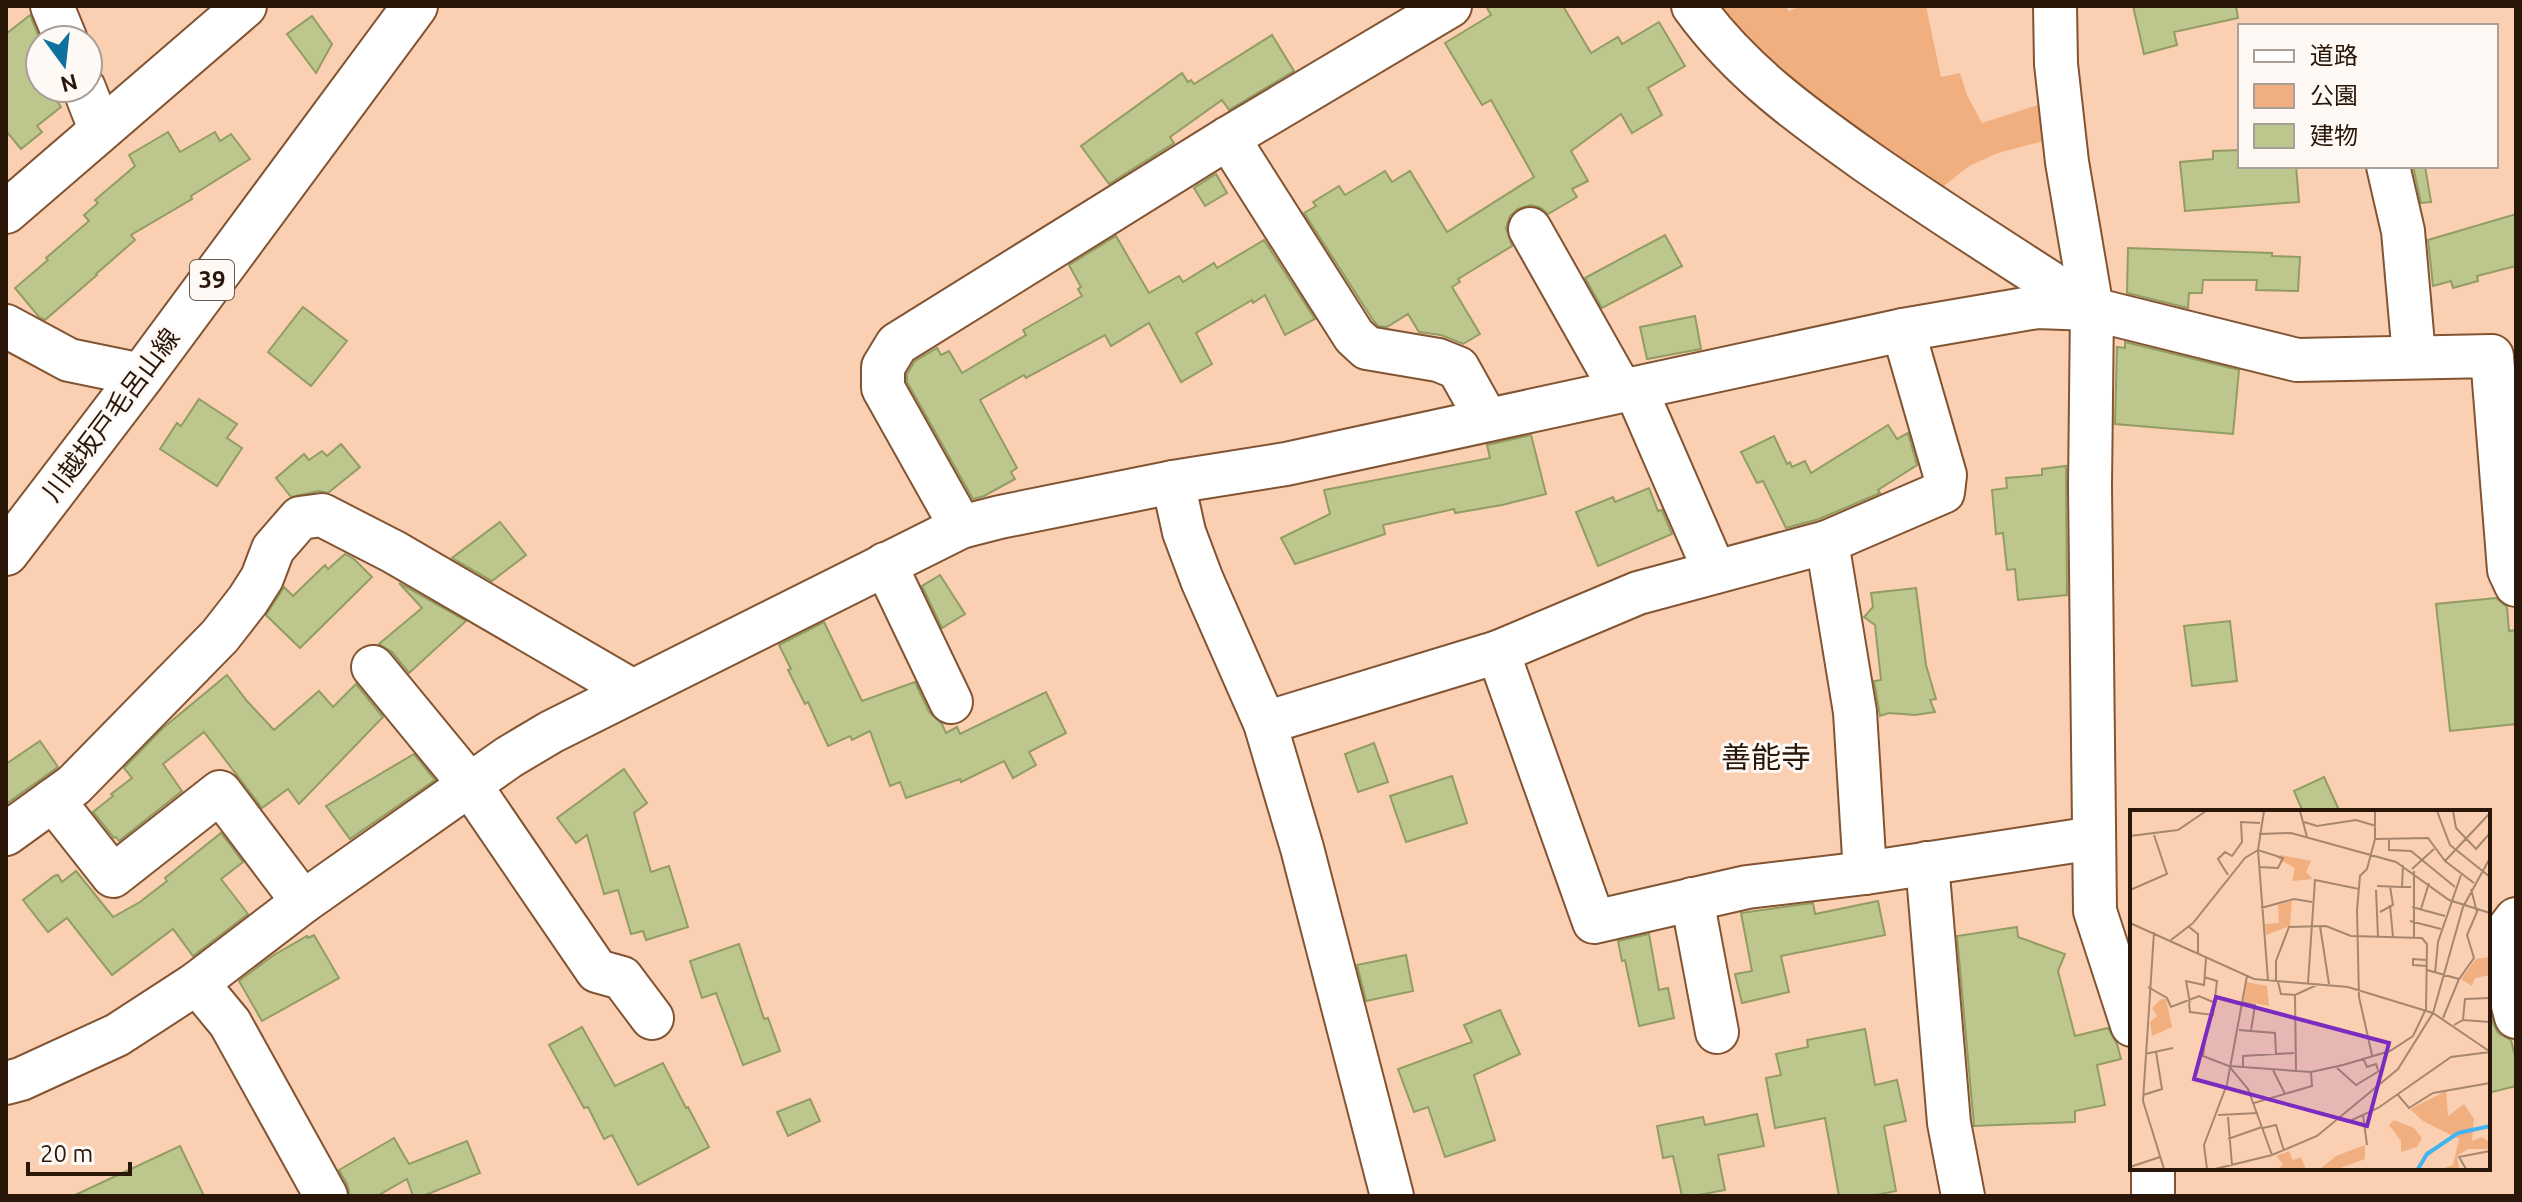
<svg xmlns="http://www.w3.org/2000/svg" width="2522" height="1202" font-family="Ubuntu,'Noto Sans JP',sans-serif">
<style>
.green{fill:#f1af80}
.building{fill:#bdc78d;stroke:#929c63;stroke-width:2}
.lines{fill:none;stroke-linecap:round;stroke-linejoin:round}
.minor-casing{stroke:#825432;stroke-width:46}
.major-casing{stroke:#825432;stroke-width:48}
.minor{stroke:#fff;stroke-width:42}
.major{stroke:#fff;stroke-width:44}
.labels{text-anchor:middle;stroke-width:6;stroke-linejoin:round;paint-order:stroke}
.shield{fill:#fff9f6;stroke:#6a5b50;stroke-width:2}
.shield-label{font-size:24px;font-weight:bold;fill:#2a1709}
.street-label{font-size:26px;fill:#2a1709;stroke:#fff9f6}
.quarter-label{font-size:30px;fill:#2a1709;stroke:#fff9f6}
.inset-river{fill:none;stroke:#43b4f0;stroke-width:4}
.inset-road{fill:none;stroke:#a7866e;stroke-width:2}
.view{fill:#7b2cbf;fill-opacity:0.15;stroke:#7b2cbf;stroke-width:4}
.inset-edge{fill:none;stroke:#2a1709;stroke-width:4}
</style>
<rect width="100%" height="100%" fill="#fbd0b2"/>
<path class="green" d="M1709,6H1785L1789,11L1802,6H1926L1941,77L1960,73L1967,95L1982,123L2041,104L2047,140L1998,153L1969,166L1938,191L1771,71Z"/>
<g class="building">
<path d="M1486,6H1563L1591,53L1618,37L1622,44L1659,22L1685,66L1648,88L1662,115L1632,133L1621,114L1571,151L1588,181L1572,189L1577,197L1548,214L1541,208L1531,205L1518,209L1510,216L1506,228L1512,246L1458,279L1460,282L1452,287L1480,334L1463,344L1441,335L1419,332L1408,314L1387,327L1378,326L1373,320L1304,213L1316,206L1313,202L1339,186L1345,195L1385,171L1392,182L1410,171L1447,232L1534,177L1491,100L1482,105L1445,43L1491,15Z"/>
<path d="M2133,6H2236L2238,18L2174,32L2177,45L2144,54Z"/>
<path d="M30,15L40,40V88H61V94L55,98L61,107L37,126L42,132L21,149L6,131V34Z"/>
<path d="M312,16L332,44L316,73L287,34Z"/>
<path d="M1272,35L1294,71L1229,110L1222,100L1170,137L1174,143L1109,184L1081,146L1182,73L1188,82L1191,80L1194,84Z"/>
<path d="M168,132L180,152L215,132L220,141L231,134L250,159L191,196L192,199L131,235L135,240L96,274L97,275L45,320L39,317L15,288L48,260L46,258L89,221L84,215L98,203L95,200L135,166L129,155Z"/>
<path d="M2240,150V166H2296L2299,202L2185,211L2180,162L2213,159V151Z"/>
<path d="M2413,166H2425L2431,202L2421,203Z"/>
<path d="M1216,174L1227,193L1205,206L1194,188Z"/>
<path d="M2516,214V266L2477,276L2478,281L2453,288L2451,281L2433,286L2428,240Z"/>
<path d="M1665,235L1682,266L1602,308L1585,278Z"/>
<path d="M1116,236L1149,293L1179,276L1183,282L1214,263L1217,268L1264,240L1315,319L1285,335L1265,295L1253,303L1252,300L1196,333L1212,364L1181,382L1149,323L1111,346L1105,335L1026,378L1024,375L980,400L1017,468L1011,472L1015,479L984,496L973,499L907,382V374L915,361L937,348L941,355L949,351L962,373L1026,335L1023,330L1082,296L1078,289L1081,287L1069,265Z"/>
<path d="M2128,248L2272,253V256L2300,257L2298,291L2256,290L2257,280H2203L2202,293H2189L2188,308L2127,293Z"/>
<path d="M303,307L347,341L311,386L268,352Z"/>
<path d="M1695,316L1701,349L1647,359L1640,327Z"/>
<path d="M2125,342L2239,370L2233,434L2115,424L2117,347L2125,348Z"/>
<path d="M199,399L237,424L227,438L242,448L217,486L160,449L177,423L181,426Z"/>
<path d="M1888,425L1897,439L1908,433L1917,465L1878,490L1880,493L1819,519L1786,528L1763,481L1757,483L1741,452L1774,436L1787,464L1790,462L1792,467L1805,461L1811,473Z"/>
<path d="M1531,435L1546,494L1502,505L1455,513L1454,509L1383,525L1385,534L1295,564L1281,538L1330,514L1324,490L1490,458L1487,445Z"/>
<path d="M341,444L360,467L328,493L319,491L291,497L276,478L304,454L309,460L322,451L327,456Z"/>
<path d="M2066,466L2067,595L2018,600L2015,569L2007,570L2003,533L1996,534L1992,490L2007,488L2006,478L2042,475V469Z"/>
<path d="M1649,488L1658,511L1662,510L1672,534L1598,566L1576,512L1613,497L1615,502Z"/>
<path d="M500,522L526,555L492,581L452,558Z"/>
<path d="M345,554L354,559L372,577L300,648L266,615L284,587L293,596L325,565L328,569Z"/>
<path d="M940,575L965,614L942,628L922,586Z"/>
<path d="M399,583L466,621L409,673L392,652L379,644L422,608Z"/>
<path d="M1916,588L1926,665L1936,699L1930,700L1935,712L1915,715L1889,713L1880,716L1874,681L1881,680L1875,625L1864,617L1873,607L1871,593Z"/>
<path d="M2496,598L2507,607L2509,631L2516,630V724L2450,731L2436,604Z"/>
<path d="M2230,621L2237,681L2192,686L2184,626Z"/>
<path d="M824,622L862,701L915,682L929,712L942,724L946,733L957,727L960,734L1046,692L1066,733L1029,752L1036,765L1013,778L1004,761L961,782L960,779L906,798L900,782L890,786L870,731L852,740L850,736L828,746L808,702L805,704L788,670L791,669L779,645Z"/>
<path d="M227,675L247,701L274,730L319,691L333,707L356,684L383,717L299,804L288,789L262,808L204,732L163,764L182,791L119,841L116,837L114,838L93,812L113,796L111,794L132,778L124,768L163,728Z"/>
<path d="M40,741L58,767L6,804V764Z"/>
<path d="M1374,743L1388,782L1358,792L1345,754Z"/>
<path d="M414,754L435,780L350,839L326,806Z"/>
<path d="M624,769L647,803L634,813L651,872L669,866L688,927L646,940L643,931L631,934L618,890L604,894L587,835L576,843L557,818Z"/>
<path d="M1452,776L1467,823L1406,842L1390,796Z"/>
<path d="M2324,777L2340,812H2303L2294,791Z"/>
<path d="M221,833L243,862L221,879L248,914L193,956L173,929L112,975L67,918L48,932L23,900L54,876L58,875L62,882L76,871L113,917L140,902L167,881L165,878Z"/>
<path d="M1878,901L1885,935L1781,956L1789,992L1742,1003L1735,974L1752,971L1741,913L1813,903L1815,914Z"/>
<path d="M2017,927L2018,937L2065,954L2058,971L2075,1036L2108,1028L2117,1044L2121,1059L2097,1065L2105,1105L2075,1111V1122L1974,1126L1957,936Z"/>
<path d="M1649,934L1659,990L1668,988L1674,1018L1639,1026L1625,960L1622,961L1618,941Z"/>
<path d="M314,935L339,978L262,1021L239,981L274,955L307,936L308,938Z"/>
<path d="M739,944L764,1019L768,1018L780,1051L743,1065L716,993L702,998L690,961Z"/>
<path d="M1406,955L1413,991L1366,1001L1357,965Z"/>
<path d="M2488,1005L2493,1023L2498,1033L2511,1040L2516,1060V1086L2488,1093Z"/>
<path d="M1500,1010L1520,1054L1474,1075L1495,1140L1445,1157L1428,1107L1414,1112L1398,1069L1472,1042L1464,1025Z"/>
<path d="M582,1027L615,1086L663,1063L686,1108L688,1107L709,1147L638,1185L612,1135L604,1139L588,1107L584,1108L549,1045Z"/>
<path d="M1865,1029L1875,1085L1897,1080L1906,1121L1884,1126L1896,1191L1871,1196H1839L1825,1118L1775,1128L1766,1078L1781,1075L1776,1054L1808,1047L1807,1040Z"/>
<path d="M810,1099L820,1121L788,1136L777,1112Z"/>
<path d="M1757,1114L1764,1146L1718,1155L1725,1190L1694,1196H1682L1673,1156L1663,1158L1657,1126L1703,1117L1705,1125Z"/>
<path d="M394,1138L409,1164L467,1141L480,1173L423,1196H413L407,1179L377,1196H350L347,1184L339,1170Z"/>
<path d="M180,1146L204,1196H73Z"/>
</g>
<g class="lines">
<defs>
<g id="minor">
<path d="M52,6L66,40"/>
<path d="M1693,6C1740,71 1801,115 1866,161C1939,212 2016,260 2091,309"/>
<path d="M2055,6L2056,64L2067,162L2092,309L2090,486L2095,911L2132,1025"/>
<path d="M84,88L100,129"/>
<path d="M1228,138L1354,336L1367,348L1438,360L1458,368L1487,420"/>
<path d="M2388,166L2403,231L2414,356"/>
<path d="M6,212L245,6"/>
<path d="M1530,229L1621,390"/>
<path d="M6,326L69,360L142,375"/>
<path d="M1635,388L1715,572"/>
<path d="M1173,482L1184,532L1202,580L1265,723L1302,848L1392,1196"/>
<path d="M961,527L883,388V367L897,344L1228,138L1450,6"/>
<path d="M1827,542L1855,712L1865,873"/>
<path d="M885,564L951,702"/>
<path d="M1498,652L1594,922L1747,887L1865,873L2094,838"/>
<path d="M373,667L470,785L597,971L622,978L652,1018"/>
<path d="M1265,723L1498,652L1638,593L1827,542L1943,492L1945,475L1903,330"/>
<path d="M53,800L113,876L220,792L303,902"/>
<path d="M6,834L74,785L220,636L248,600L262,578L273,549L300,518L322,515L394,552L631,690"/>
<path d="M1927,863L1949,1123L1963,1196"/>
<path d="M1692,899L1717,1032"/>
<path d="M2516,919L2497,944L2516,1017"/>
<path d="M197,983L230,1023L326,1196"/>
<path d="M6,1083L21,1079L117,1035L197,983L303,902L509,757L551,732L961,527L1000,517L1173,482L1286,464L1903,330L2037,307L2092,309L2297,360L2492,356L2509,570L2516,585"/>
<path d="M2153,1196V1168"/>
</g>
<path id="major" d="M6,553L142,375L415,6"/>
</defs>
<use href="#minor" class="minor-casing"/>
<use href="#major" class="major-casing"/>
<use href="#minor" class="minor"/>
<use href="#major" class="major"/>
</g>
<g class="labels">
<rect class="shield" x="190" y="260" width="44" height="40" rx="6"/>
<g class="shield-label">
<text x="212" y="288">39</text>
</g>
<g class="street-label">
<text transform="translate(111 415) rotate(-53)" y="9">川越坂戸毛呂山線</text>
</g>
<g class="quarter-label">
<text x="1766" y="768">善能寺</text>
</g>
</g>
<g transform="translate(2130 810)">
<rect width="360" height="360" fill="#fbd0b2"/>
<path d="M151,45L181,51L176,62L183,69L162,71L165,58L147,48ZM162,91L160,116L136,125L135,114L149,113L148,95ZM360,147V165L345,168L342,176L331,169L346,149ZM117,172L137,176L139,196L114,191ZM31,189H36L42,217L22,226L20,212L27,206L22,198ZM316,281L318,306L334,294L344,309L342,331L352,327L359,332L358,339H338L327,346L329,359H311L323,355L329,329L293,311L280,299ZM264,310L284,318L292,328L287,337L271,342V331L259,315ZM235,335V349L208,359H190L206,346ZM159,341L163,350L171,347L176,359H149L153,354L146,346Z" fill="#f1af80"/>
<path class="inset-river" d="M288,359L297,344L328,323L360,316"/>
<path class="inset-road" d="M134,1L128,40L138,170M170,1L177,27M307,1L320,35L360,67M323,1L326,18L346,39L360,23M174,12L187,16L226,10L246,16M129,24L161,23L266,52L319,90L360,103M0,26L48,20L76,1M245,29L298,28L315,51L344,73M259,29V40L281,41L325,77M315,51L360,3M273,55L272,77H281M282,59L304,39M284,61V128M98,65L88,49L95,42L102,46L112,32L111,12L130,13M247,76L272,77M0,80L37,64L24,25M246,80L248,127M260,95L263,127M282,97L315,106M131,98L164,89L182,92M291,99L299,73M250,102L263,95L260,76M280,111L311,119M0,113L124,169L218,177L303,203M190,116L199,174M59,117L68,124V144M24,122L13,291L34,359M41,130L63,113L115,48L128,40L153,48L148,58L129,57M297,150L283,149V155L297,156M297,160L329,169L344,148L337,125L347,102L341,79M305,163L308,132L331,65M146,172V151L159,117L196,116L221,126L292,128L297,134L296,201M148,172L151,184L165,185L189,174M178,173L185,70L229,79M18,177L37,188L41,197L69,186L83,192M165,185L166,261M112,192L125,195L121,221M59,193L60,202L83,205L87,171L74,167M60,193L56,171L74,175L76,148M303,203L359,241M313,208L329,169M333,210L335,189L360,188M324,215L333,210L360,212M109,220L145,223L146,244M75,229L73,246L99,256L118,279L142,345M15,244L43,238M242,245L229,187L227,100L230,66L237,59L245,29V1M233,248L237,257L246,254L248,260M99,256L181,262L213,255L260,241L283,226L295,201M113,258V246L164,243M207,258L226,275L254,258M143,260L155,284M13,285L32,279L26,242M268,285L279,298L303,283L360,273M124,293L182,276L181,262M88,305L128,303M233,305L237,335M98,307L102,355M208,309L218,312L248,298L321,247L360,242M133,318L146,315L154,341M98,329L132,317M0,357L30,347M77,359L74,335L97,274L117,166M85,359L142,345L187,326L268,259L303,203L333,97L360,48M336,359L329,347L360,341"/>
<path class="view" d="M86,187L259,233L237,316L64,269Z"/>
<rect width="360" height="360" class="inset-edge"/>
</g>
<rect width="2522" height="1202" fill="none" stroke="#2a1709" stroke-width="16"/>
<rect x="2238" y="24" width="260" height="144" fill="#fff9f6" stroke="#aa9f97" stroke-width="2"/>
<rect x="2254" y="50" width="40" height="12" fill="#ffffff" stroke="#aa9f97" stroke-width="2"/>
<text x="2310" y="64" font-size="24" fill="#2a1709">道路</text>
<rect x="2254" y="84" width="40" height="24" fill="#f1af80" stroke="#aa9f97" stroke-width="2"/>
<text x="2310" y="104" font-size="24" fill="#2a1709">公園</text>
<rect x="2254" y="124" width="40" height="24" fill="#bdc78d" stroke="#aa9f97" stroke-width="2"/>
<text x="2310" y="144" font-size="24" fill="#2a1709">建物</text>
<g transform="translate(64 64) rotate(165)"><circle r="38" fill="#fff9f6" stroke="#aa9f97" stroke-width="2"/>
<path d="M0-6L14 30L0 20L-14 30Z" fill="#0f719e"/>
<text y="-12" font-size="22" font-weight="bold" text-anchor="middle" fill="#2a1709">N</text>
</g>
<path d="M28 1162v12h102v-12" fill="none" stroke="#2a1709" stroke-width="4"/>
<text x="40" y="1162" font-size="24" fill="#2a1709" stroke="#fff9f6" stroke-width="6" paint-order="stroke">20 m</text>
</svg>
